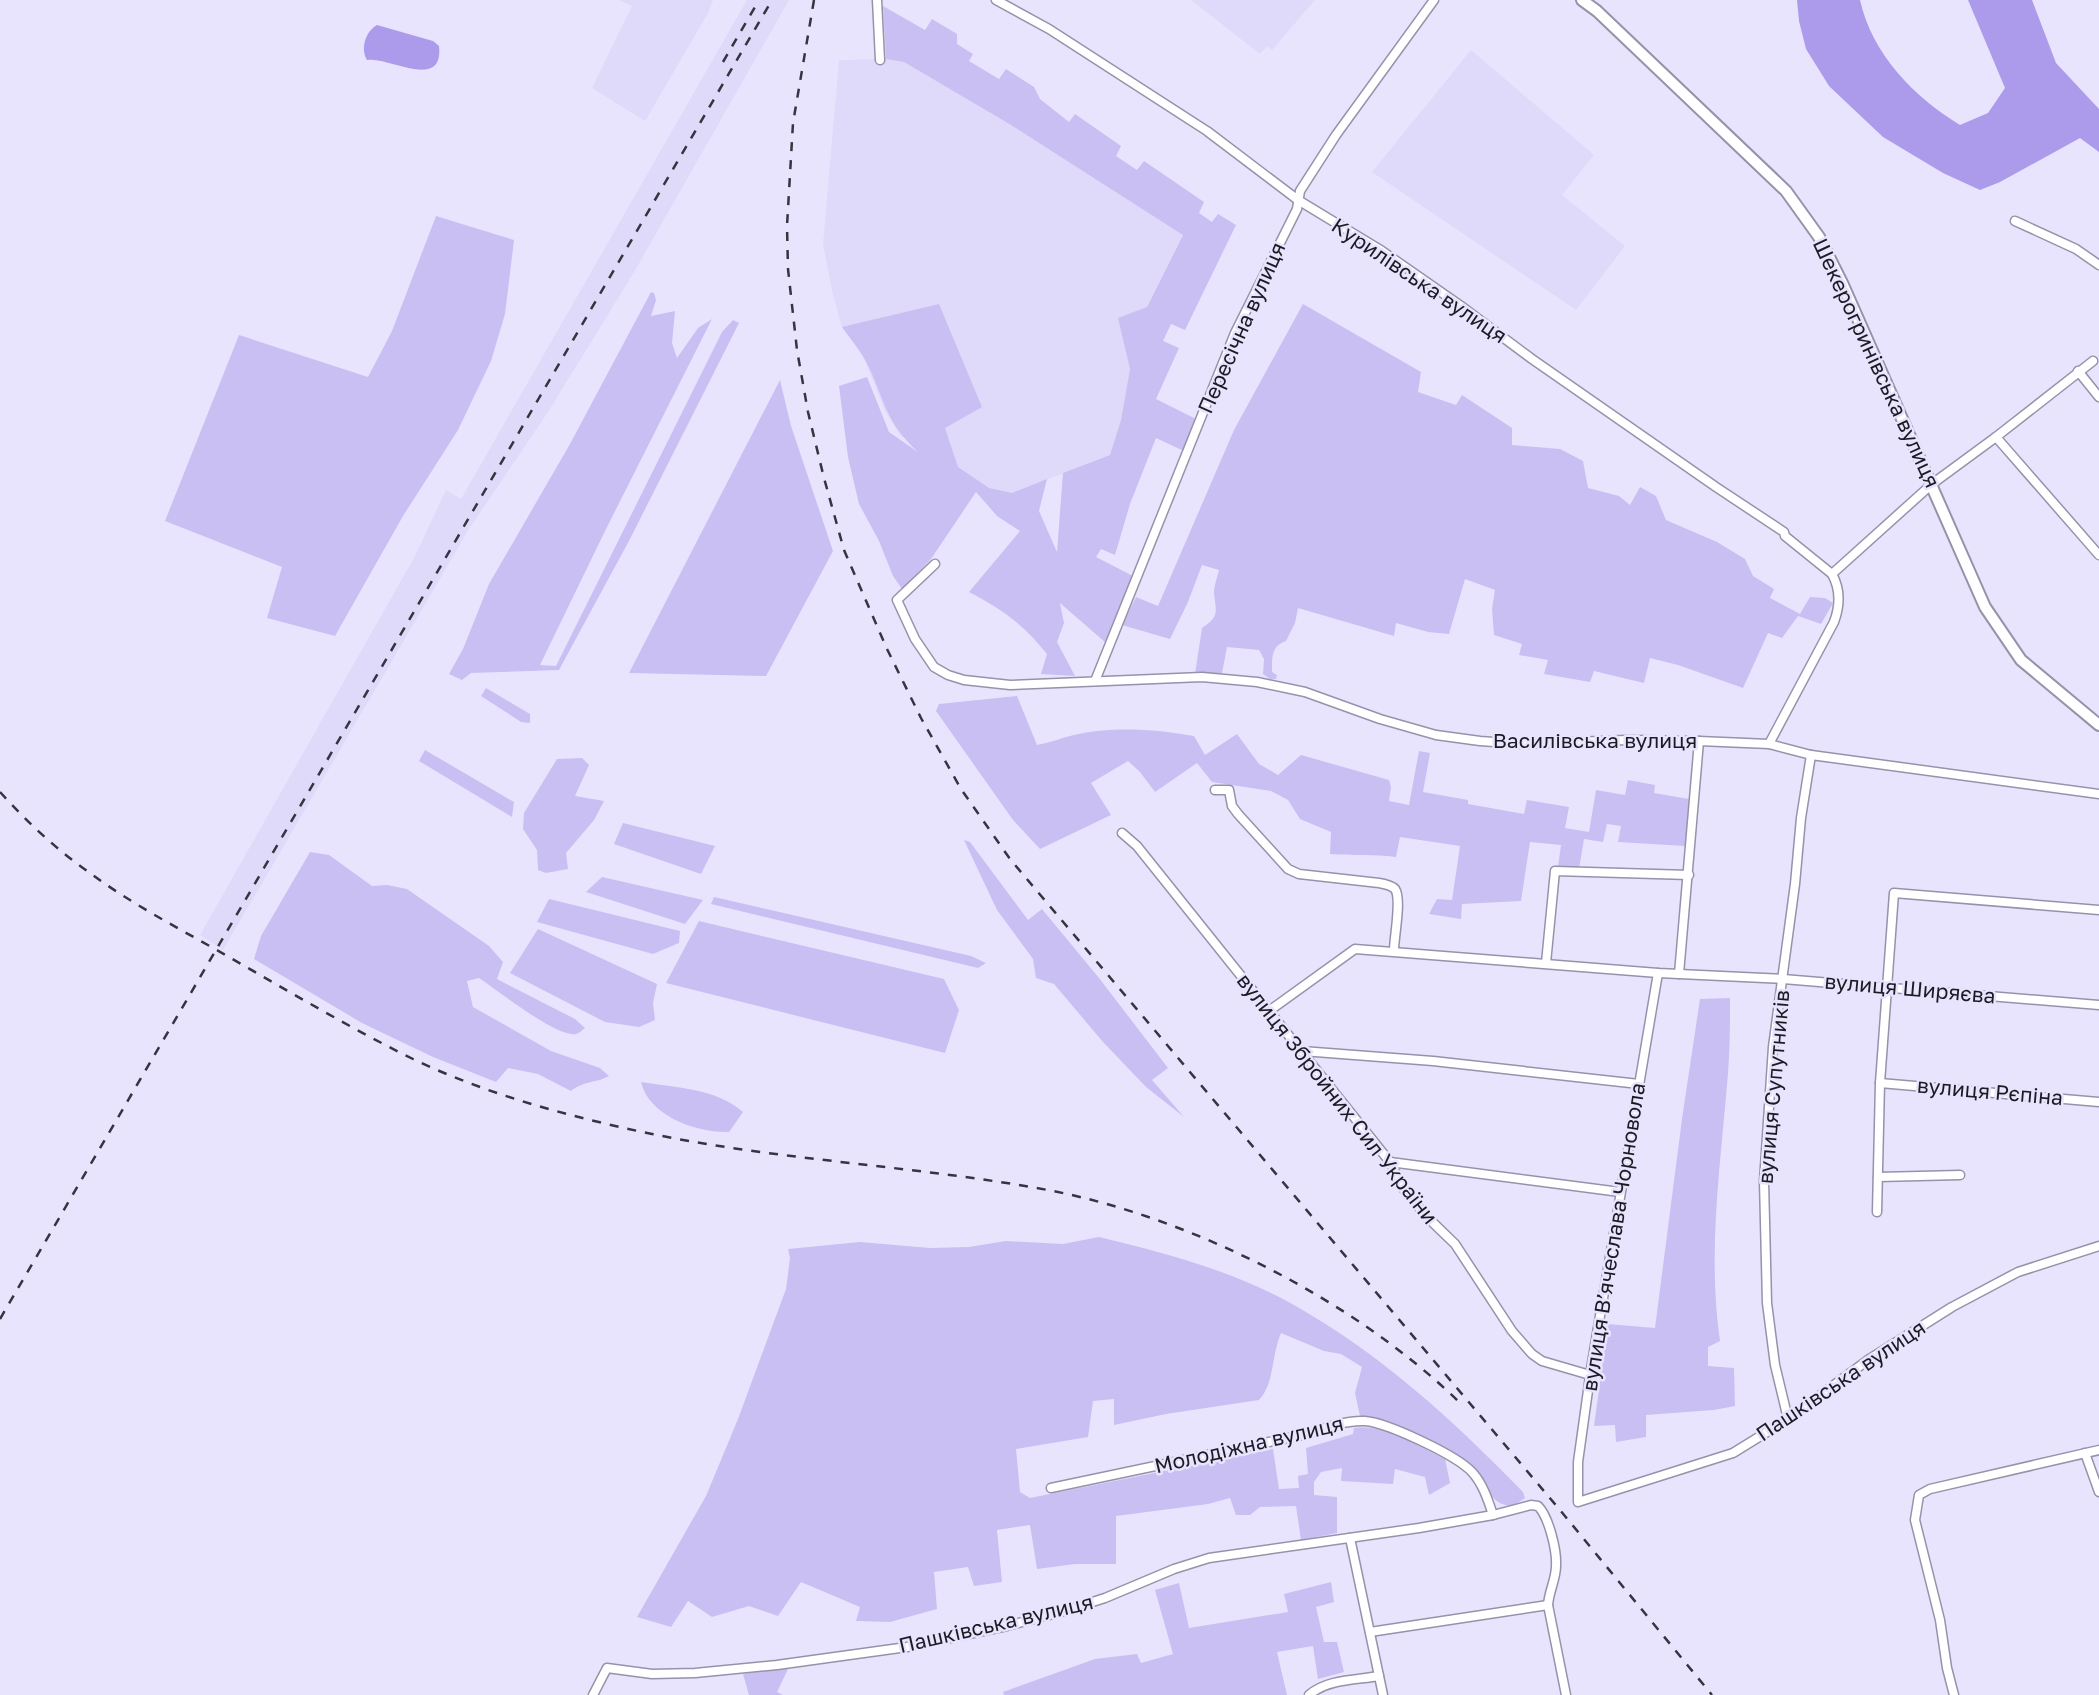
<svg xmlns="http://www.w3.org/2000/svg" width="2099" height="1695" font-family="'Golos Text',sans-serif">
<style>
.built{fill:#dfd9fa}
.green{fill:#c9bff3}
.water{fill:#ac9aea}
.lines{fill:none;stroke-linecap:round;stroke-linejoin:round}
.minor-casing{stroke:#9692a9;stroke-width:11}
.tertiary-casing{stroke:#9692a9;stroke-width:14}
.minor{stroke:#fff;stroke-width:8}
.tertiary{stroke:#fff;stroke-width:10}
.rail{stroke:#363440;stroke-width:2.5;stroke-dasharray:9 9;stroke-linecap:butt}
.labels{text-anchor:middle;stroke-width:5;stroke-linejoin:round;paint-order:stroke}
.street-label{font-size:21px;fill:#1c1b24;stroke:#e9e4fe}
</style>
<rect width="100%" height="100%" fill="#e9e4fe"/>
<g class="built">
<path d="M619,0H713L708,13L645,121L592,88L632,6Z"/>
<path d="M747,0H789L633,274L548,412L469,529L223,950L200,935L415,556L446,490L461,499Z"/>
<path d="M1191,0H1315L1272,50L1267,46L1260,54Z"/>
<path d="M1471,50L1594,155L1562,195L1625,246L1576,310L1372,172Z"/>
<path d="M886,59L904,62L1011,125L1183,234L1147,307L1119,318L1130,369L1121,420L1110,455L995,500L963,476L900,435L885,411L864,358L842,327L833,295L823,244L839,60Z"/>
</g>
<g class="green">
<path d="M883,6L925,30L932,19L957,34V44L973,54L969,61L999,79L1006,69L1034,87L1040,99L1069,122L1075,114L1121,146L1116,156L1137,170L1144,161L1204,202L1199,213L1212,222L1218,214L1236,225L1185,330L1171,324L1163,341L1179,348L1156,399L1200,421L1188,453L1156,438L1130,504L1115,555L1101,549L1096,557L1133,576L1106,643L1060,603L1064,623L1057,642L1075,676L1041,674L1047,654C1024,625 1002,609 969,592L1020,531L997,516L976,492L931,559L902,589L893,576L879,541L859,504L848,457L839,386L867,377L889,432L918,452C882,419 885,396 864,358C858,347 849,337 842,327L939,304L982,407L945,428L958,467L989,488L1012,493L1047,479L1039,511L1057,552L1063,473L1110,455L1121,420L1130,369L1118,318L1147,307L1183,235L1011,125L904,62L886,59Z"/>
<path d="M436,216L514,240L505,314L491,361L458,430L403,516L335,636L267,618L282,567L165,521L239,335L368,377L392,331Z"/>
<path d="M651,292L654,293L656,300L651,316L675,311L672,343L677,358L698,328L712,319L607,527L540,665L556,666L722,332L733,320L739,323L630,539L559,670L471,673L462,680L449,674L463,649L489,584L570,444Z"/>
<path d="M1303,304L1421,372L1418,392L1456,405L1462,395L1512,428V445L1560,449L1583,461L1588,488L1619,496L1630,505L1640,487L1656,496L1666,520L1717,542L1745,559L1753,576L1774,589L1770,598L1800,614L1810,597L1825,598L1833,603L1821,624L1798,616L1782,638L1768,633L1743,688L1678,665L1650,658L1644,683L1594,671L1590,682L1544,674L1548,660L1519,655L1522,644L1494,635L1492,609L1495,590L1465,579L1449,634L1428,632L1396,623L1394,636L1298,608L1295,623L1286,641C1271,646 1272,658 1272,672L1277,675L1276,679H1270L1263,674L1264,659L1259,650L1227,647L1222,673L1195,674L1202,628C1220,616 1216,612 1214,593C1214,586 1217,578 1219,570L1202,565L1188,602L1170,639L1122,625L1136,597L1158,606L1234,430Z"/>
<path d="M780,380L791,426L833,551L766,676L629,673Z"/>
<path d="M486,688L530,714V723L521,722L481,696Z"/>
<path d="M1017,696L1037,745C1049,743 1061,738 1074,735C1111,726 1156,729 1194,736L1205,755L1237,734L1259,764L1278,775L1301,755L1389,780L1391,787L1389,801L1409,805L1419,751L1430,753L1423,792L1468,800V804L1524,814L1527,800L1569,807L1565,828L1589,832L1596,790L1625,795L1628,780L1655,785L1654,793L1689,799L1685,846L1618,842L1621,826L1607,824L1603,842L1584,839L1579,869L1558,867L1561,845L1530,842L1521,901L1462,904L1461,919L1429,914L1437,899L1452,900L1460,846L1400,837L1396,857C1373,854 1353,856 1330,854L1331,832L1300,819L1288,800L1271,791L1212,782L1197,763L1155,792L1140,772L1128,761L1091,783L1111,815L1040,849L1013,820L936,711L939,704Z"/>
<path d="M425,750L514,802L512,817L419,761Z"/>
<path d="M582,758L589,765L575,796L604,801L594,820L566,853L568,869L546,873L538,870L537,850L523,829L524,813L557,759Z"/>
<path d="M623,823L715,846L701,874L614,844Z"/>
<path d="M964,840L970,842L1028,920L1042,909L1099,978L1168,1068L1152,1080L1184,1117L1146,1087L1103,1042L1054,984L1036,978L1033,959L997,910Z"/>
<path d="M310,852L329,855L372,886L387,885L407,889L489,946L503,962L497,979L575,1019L585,1028C582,1030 580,1033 576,1034C557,1038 496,989 479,978L467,981L473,1007L551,1051L600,1068L609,1076C594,1084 585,1080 571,1091L538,1074L508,1068L496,1082L433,1057L362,1023L254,959L261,936Z"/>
<path d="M602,877L703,900L685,924L586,892Z"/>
<path d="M714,897L971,956L986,963L978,968L711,904Z"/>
<path d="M549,899L680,931L679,943L653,954L537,922Z"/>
<path d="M699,921L944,979L959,1010L945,1053L666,983Z"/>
<path d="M538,929L657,984L653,1003L655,1020L639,1027L605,1022L510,973Z"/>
<path d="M1730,998C1730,1023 1730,1049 1728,1073C1721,1162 1707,1252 1720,1341L1708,1347V1366L1734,1368L1735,1406L1714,1410L1646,1415V1437L1616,1442L1615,1425L1594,1426L1608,1324L1655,1328L1682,1119L1700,999Z"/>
<path d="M641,1082C677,1088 715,1088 743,1112L729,1132C696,1133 649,1116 641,1082Z"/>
<path d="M1099,1237C1165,1253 1234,1271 1294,1305C1381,1354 1453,1420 1523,1492L1525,1498C1517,1504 1510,1508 1500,1503C1488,1497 1485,1478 1474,1468C1443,1441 1399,1426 1360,1416L1355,1393L1362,1367L1341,1354L1324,1351L1281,1333C1271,1356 1275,1383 1259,1400L1166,1414L1114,1425V1399L1093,1401L1088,1437L1016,1449L1020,1492L1030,1498L1273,1449L1279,1489L1299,1488L1298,1476L1308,1474L1306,1448L1353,1434L1354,1428C1384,1423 1418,1446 1445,1459L1450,1483L1429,1495L1425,1477L1395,1469L1393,1484L1341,1481L1342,1468L1321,1472L1314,1482V1495L1337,1497V1533L1301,1540L1296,1506L1260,1507L1250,1515H1236L1230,1498L1208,1504L1116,1516V1564H1075L1037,1569L1030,1525L997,1530L1002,1582L974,1586L968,1567L934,1572L937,1609L890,1622L856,1621L860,1607L801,1582L778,1616L749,1606L712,1617L688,1601L671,1627L637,1617L706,1496L738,1419L786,1289L790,1258L788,1249L860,1242L930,1248L969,1247L1006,1241L1063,1244Z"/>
<path d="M1331,1582L1334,1602L1316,1607L1324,1642H1337L1344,1672L1318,1679L1313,1646L1277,1652L1287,1695H1004L1003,1692L1095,1659L1137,1654L1141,1663L1173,1654L1155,1590L1179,1583L1189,1628L1288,1612L1284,1594Z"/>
<path d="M789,1667L777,1692L783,1695H749L743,1674Z"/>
</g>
<g class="water">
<path d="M1797,0H1860C1872,54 1914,97 1960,125L1988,113L2005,88L1968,0H2032L2056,63L2099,109V152L2080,138L2000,182L1980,190L1943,173L1883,137L1829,86L1806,49L1799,21Z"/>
<path d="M377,25L433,41L439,46C444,92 388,56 367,60C360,48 366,31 377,25Z"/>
</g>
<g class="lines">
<defs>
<g id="minor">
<path d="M877,0L880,60"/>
<path d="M996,0L1049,29L1207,131L1298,200L1382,251L1461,306L1532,359L1716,487L1784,532L1785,536L1832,574"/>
<path d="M2015,221L2076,249L2099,265"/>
<path d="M2093,361L1996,437L2099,555"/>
<path d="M2078,371L2099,397"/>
<path d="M935,564L897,600L915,639L934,667L948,675L964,680L1010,685L1202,677L1257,682L1305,692L1380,719L1436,735L1480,741L1523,744L1626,740L1699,741L1769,744L1811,755L2099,794"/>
<path d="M1095,681L1235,333L1297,209L1300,191L1336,135L1434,0"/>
<path d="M1769,744L1834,622C1840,606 1841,590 1832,574L1932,484L1996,437"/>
<path d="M1215,790H1229L1232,806L1238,814L1288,869L1299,874L1379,883C1385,884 1391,885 1395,889C1402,899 1394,937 1394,950"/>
<path d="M1122,833L1137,846L1390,1162L1403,1188L1425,1215L1455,1244L1512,1331L1532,1354L1542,1361L1590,1375"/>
<path d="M1546,963L1555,871L1689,875"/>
<path d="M1658,973L1591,1369L1578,1462V1502L1733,1453L1788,1419L1868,1360L1952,1307L2018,1272L2099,1246"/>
<path d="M1679,974L1699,741"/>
<path d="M1269,1011L1355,949L1658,973L1783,979L2099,1005"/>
<path d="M1302,1051L1433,1061L1639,1084"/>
<path d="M1880,1083L2099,1102"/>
<path d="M1390,1162L1620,1192"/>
<path d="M1878,1177L1960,1175"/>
<path d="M1877,1212L1880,1083L1894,893L2099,910"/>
<path d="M1788,1419L1775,1365L1767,1303L1764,1181L1773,1047L1795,884L1801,818L1811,755"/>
<path d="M2085,1453L2099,1492"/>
<path d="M1051,1488L1302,1435C1322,1429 1344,1420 1365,1421C1388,1423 1456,1455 1472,1472C1483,1484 1488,1500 1493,1515"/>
<path d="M1350,1538L1383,1695"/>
<path d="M1370,1632L1548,1605"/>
<path d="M593,1695L607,1668L652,1674L695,1673L777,1665L907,1647L1007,1626L1061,1612L1105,1598L1174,1569L1209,1558L1419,1528L1493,1515L1531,1505L1538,1506C1549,1517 1557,1551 1556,1566C1556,1579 1549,1591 1548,1605L1566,1695"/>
<path d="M1309,1695C1327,1679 1357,1680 1379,1676"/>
<path d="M1954,1695L1947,1668L1940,1620L1915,1520L1919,1495L1930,1489L2099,1450"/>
</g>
<path id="tertiary" d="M1582,0L1597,11L1786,191L1819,237L1843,285L1985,607L2021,660L2099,725"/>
</defs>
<use href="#minor" class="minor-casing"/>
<use href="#tertiary" class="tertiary-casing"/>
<use href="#minor" class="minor"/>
<use href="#tertiary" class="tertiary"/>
<g class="rail">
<path d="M814,0L793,123L787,226L788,269L797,350L808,412L824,478L844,550L887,649L921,718L961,789L1010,859L1560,1510L1712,1695"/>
<path d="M723,62L759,0"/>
<path d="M0,792C27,822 57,850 90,873C133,905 182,930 229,957C290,992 350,1028 413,1059C488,1095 571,1117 652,1134C784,1161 920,1166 1053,1191C1194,1219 1355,1301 1458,1401"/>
<path d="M0,1319L772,0"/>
</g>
</g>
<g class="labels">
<g class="street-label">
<text transform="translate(1419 281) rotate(34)" y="7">Курилівська вулиця</text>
<text transform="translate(1242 328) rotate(-66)" y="7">Пересічна вулиця</text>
<text transform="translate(1876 363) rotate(65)" y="7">Шекерогринівська вулиця</text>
<text x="1595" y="748">Василівська вулиця</text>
<text transform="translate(1910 989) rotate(5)" y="7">вулиця Ширяєва</text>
<text transform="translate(1774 1087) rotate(-85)" y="7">вулиця Супутників</text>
<text transform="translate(1990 1092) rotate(5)" y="7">вулиця Рєпіна</text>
<text transform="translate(1337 1099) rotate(52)" y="7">вулиця Збройних Сил України</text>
<text transform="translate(1614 1237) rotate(-81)" y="7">вулиця Вʼячеслава Чорновола</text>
<text transform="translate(1841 1381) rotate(-34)" y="7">Пашківська вулиця</text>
<text transform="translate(1249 1445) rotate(-13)" y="7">Молодіжна вулиця</text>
<text transform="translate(996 1624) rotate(-13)" y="7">Пашківська вулиця</text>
</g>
</g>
</svg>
